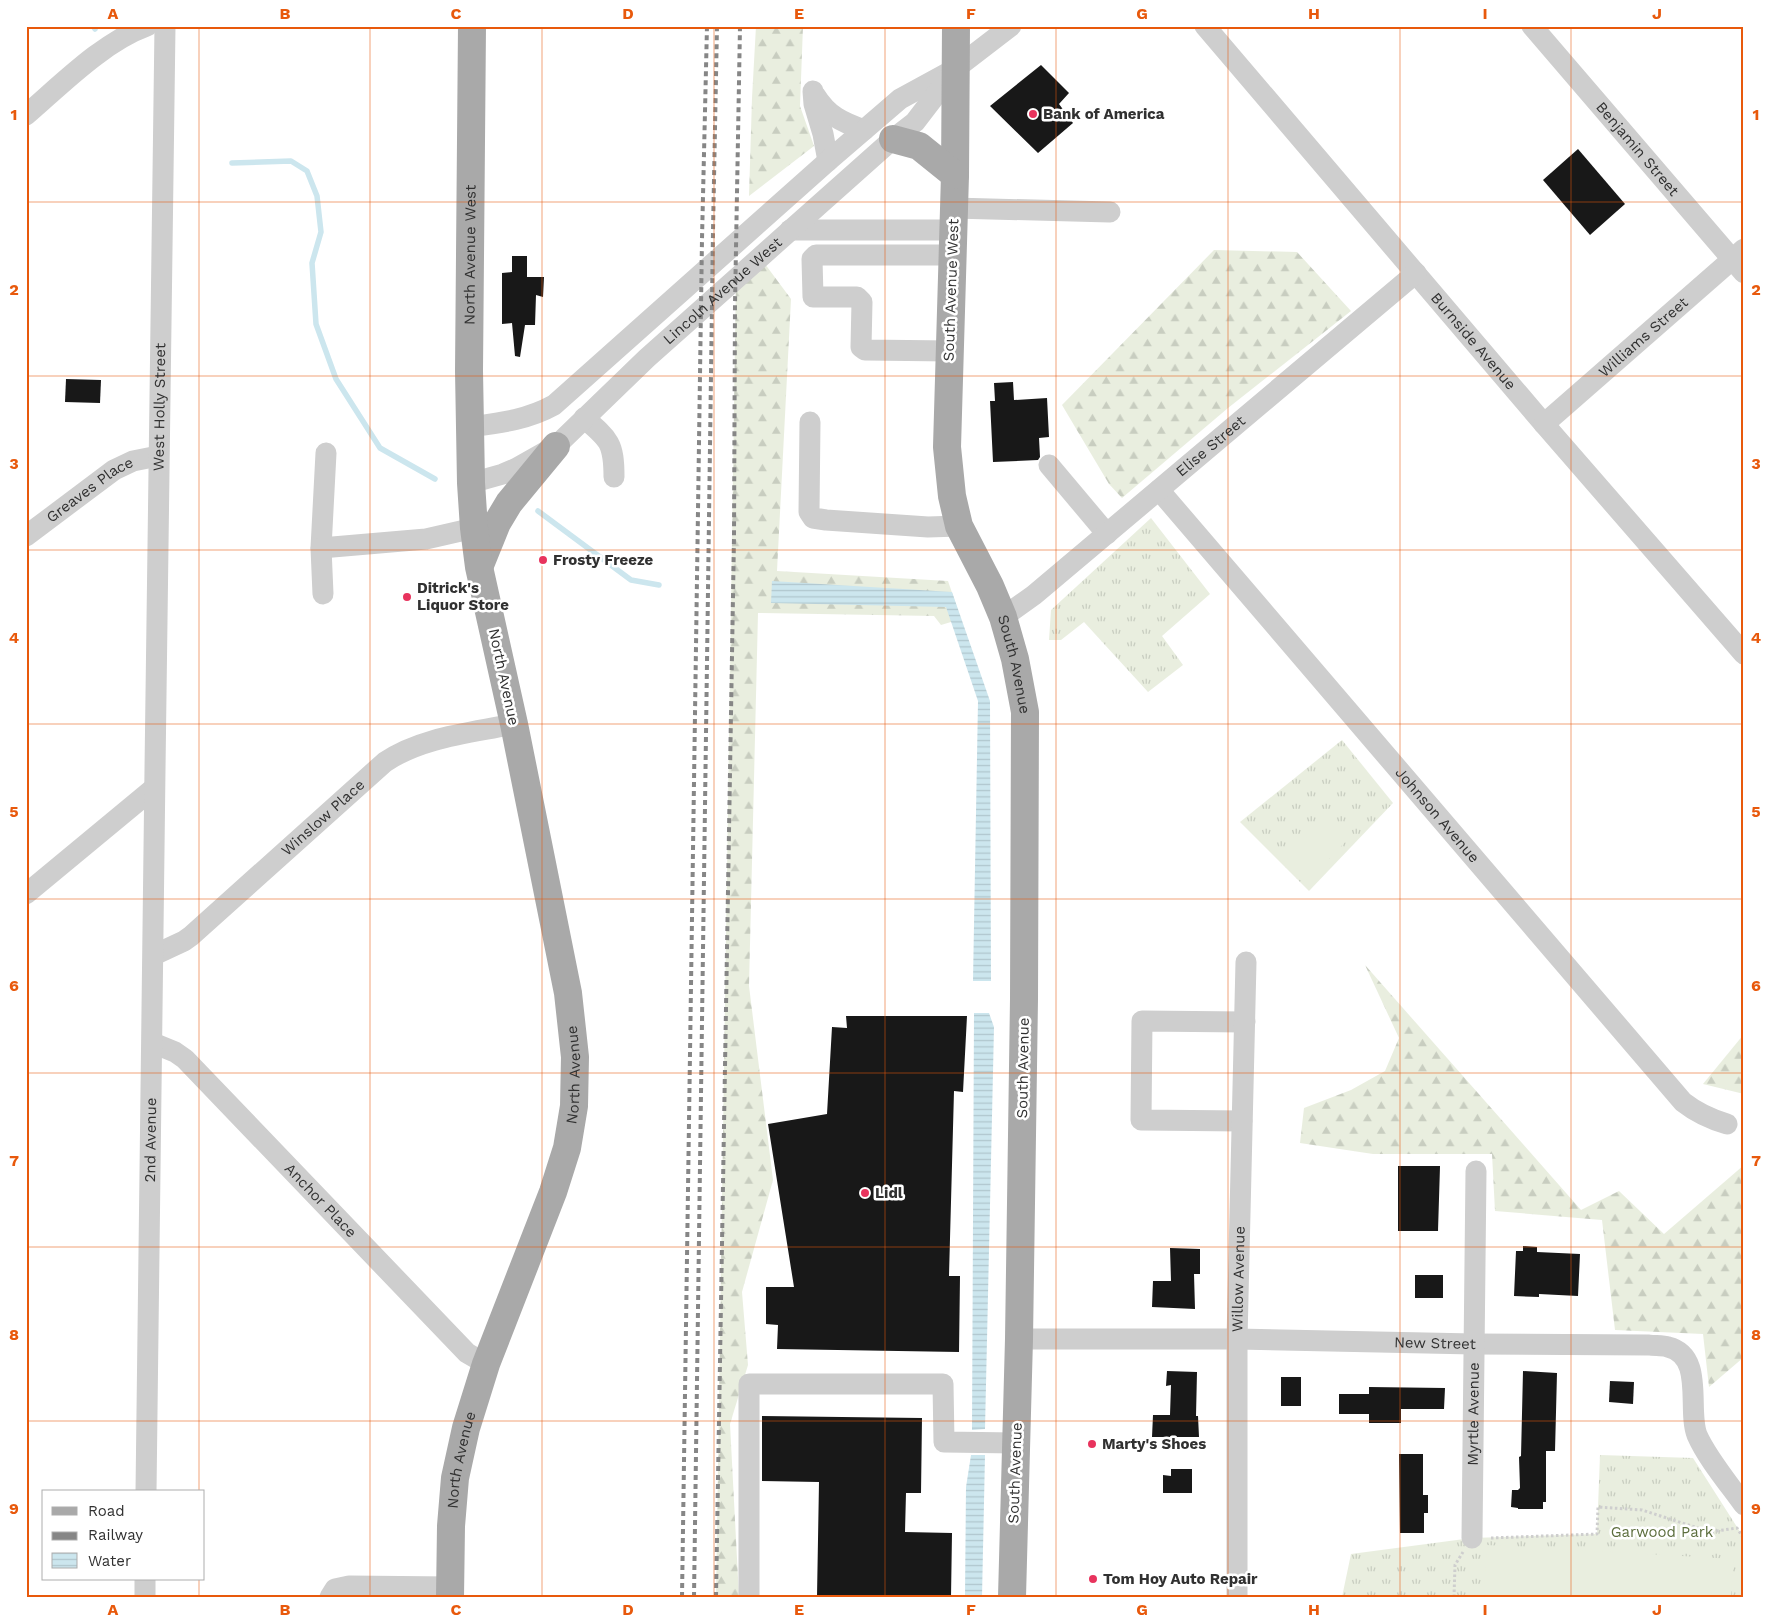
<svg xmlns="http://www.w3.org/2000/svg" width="1770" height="1623" font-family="'Work Sans',sans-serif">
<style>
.grass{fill:url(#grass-tufts)}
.forest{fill:url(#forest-firs)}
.garden{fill:#e9eedf}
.water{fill:url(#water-rules)}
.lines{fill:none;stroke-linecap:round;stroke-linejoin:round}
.stream{stroke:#cce6ee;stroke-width:5.5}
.building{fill:#181818}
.path{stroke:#cecece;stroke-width:3;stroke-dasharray:2.5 2.5;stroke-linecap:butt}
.minor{stroke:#cecece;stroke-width:21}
.major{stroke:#a9a9a9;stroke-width:28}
.rail{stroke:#868686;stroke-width:4;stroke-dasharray:5 4;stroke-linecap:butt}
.grid{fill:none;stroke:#e8590c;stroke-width:1;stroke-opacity:0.55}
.poi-dot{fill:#e8335d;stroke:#fff;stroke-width:2}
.labels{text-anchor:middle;stroke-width:5;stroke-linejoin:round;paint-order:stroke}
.poi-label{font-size:15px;font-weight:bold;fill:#313131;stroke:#fff;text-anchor:start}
.street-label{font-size:15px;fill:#313131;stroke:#fff}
.park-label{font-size:15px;fill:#5c6e3d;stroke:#fff}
.neatline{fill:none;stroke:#e8590c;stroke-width:2}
.grid-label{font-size:16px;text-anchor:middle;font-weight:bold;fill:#e8590c}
</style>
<defs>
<pattern id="grass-tufts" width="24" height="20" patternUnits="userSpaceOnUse" patternTransform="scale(1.25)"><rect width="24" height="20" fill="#e9eedf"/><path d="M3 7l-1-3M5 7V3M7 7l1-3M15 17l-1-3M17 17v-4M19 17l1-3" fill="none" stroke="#c8cdc0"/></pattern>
<pattern id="forest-firs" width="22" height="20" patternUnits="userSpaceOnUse" patternTransform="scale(1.25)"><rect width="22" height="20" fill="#e9eedf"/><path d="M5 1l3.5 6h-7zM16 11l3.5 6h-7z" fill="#c8cdc0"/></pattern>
<pattern id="water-rules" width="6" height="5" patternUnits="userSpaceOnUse" patternTransform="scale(1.25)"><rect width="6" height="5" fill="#cce6ee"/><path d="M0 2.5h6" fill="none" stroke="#b0c6cd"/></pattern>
</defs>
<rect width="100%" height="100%" fill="#fff"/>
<g class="grass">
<path d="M1151,518L1210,594L1162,636L1183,665L1148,692L1084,622L1061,640H1049L1051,610Z"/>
<path d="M1342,740L1393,803L1309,891L1240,822Z"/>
<path d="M1600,1455L1693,1458L1744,1538V1597H1342L1351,1554L1472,1538L1597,1534Z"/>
</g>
<g class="forest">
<path d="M756,26H803L800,106L814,146L749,196L752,98Z"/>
<path d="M1214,250L1297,252L1351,311L1228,408L1122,498L1109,484L1062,405Z"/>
<path d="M762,260L791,299L777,571L948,581L961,619L941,625L934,616L758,613L749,986L773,1180L742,1292L748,1365L730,1424L739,1597H716L736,275Z"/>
<path d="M1365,965L1581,1210L1619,1191L1664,1234L1744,1165V1357L1709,1387L1703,1334L1615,1330L1602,1220L1495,1211L1492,1154H1373L1300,1143L1304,1108L1351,1090L1385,1071L1399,1038Z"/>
<path d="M1744,1034V1094L1703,1084Z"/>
</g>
<g class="garden">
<path d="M1325,817L1347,840L1308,882L1287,859Z"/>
<path d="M1487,1545L1734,1559L1731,1597H1483Z"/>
</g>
<g class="water">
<path d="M772,581L952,592L990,701L991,981H973L978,701L946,607L771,603Z"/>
<path d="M974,1013H989L994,1027L985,1429L972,1430Z"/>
<path d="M971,1455H985L982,1597H965L966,1487Z"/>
</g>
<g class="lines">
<g class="stream">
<path d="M93,26L95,29"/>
<path d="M232,163L291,161L307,171L317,196L321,232L312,263L316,324L336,379L380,448L435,479"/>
<path d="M538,511L631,580L659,585"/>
</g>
</g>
<g class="building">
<path d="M1041,65L1069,93L1059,104L1073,123L1038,153L990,106Z"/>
<path d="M1578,149L1625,204L1590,235L1543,180Z"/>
<path d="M512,256H527V277H544L543,297L536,295L535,325H525L520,357L515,356L512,323L502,324V273L512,272Z"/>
<path d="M66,379L101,380L100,403L65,402Z"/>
<path d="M1013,382L1014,400L1047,398L1049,437L1039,438L1040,457L1038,460L993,462L990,401H995L994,383Z"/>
<path d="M846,1016H967L963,1092L954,1091L949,1276H960L959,1352L777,1349L778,1325L766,1324V1287H794L768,1124L827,1114L832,1027L847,1028Z"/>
<path d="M1398,1166H1440L1438,1231H1398Z"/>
<path d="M1523,1246L1537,1247V1252L1580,1254L1578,1296L1539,1294V1297L1514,1296L1516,1251H1523Z"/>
<path d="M1170,1248L1200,1249V1274H1194L1195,1309L1152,1307L1153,1281H1171Z"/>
<rect x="1415" y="1275" width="28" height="23"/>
<path d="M1167,1371L1197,1372L1196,1416H1198L1199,1437H1152L1153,1415H1170L1171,1385L1166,1386Z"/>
<path d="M1523,1371L1557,1373L1555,1451H1546V1502H1543V1509H1518V1508L1511,1507L1512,1490H1518L1520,1488L1519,1457L1521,1456Z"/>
<rect x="1281" y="1377" width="20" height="29"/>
<path d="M1610,1381L1634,1382L1633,1404L1609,1402Z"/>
<path d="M1369,1387L1445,1388L1444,1409H1401V1423H1369V1414H1339V1394H1369Z"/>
<path d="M762,1416L922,1418L921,1493H906L905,1532L952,1533L951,1597H817L819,1482L762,1481Z"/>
<path d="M1399,1454H1423V1495H1428V1513H1424V1533H1400Z"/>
<path d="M1171,1469H1192V1493H1163V1475L1171,1476Z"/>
</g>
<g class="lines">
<g class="path">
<path d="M1491,1538L1597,1534L1598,1507L1642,1510L1710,1532L1737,1528L1744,1539"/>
<path d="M1454,1597L1455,1565L1463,1552"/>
</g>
<g class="minor">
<path id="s1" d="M1205,26L1544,424L1744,654"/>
<path id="s2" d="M1532,26L1744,273"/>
<path d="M813,91L814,104L823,134L828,161"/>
<path d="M815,95C828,116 842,122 864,130"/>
<path d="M26,115C62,84 103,42 147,26"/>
<path d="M954,208L1110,212"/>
<path d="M790,230H953"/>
<path d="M950,351L865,350L861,347L862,302L857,297H813L812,259L816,255H952"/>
<path d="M584,418C609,439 614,443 614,477"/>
<path d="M810,422L809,512L813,518L826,520L928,527L959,526"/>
<path id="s3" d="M1544,424L1744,249"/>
<path d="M470,427C499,423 527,420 554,405L828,161L900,99L955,69L1011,26"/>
<path d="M326,453L321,548L426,539L474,528"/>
<path d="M1049,465L1107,534"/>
<path id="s4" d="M471,483L503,474L517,468L556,446L647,358L893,139L915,122L951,75"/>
<path id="s5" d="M1159,490L1683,1102C1697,1113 1710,1119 1727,1124"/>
<path id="s6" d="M26,536L114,470L133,461L158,456"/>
<path d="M321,548L323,594"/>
<path id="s7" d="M1003,617L1034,595L1416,273"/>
<path d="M26,894L154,788"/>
<path id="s8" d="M154,955L184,941L191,936L385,762C422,737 471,733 514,724"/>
<path id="s9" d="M153,1043L175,1052L185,1059L467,1353L486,1364"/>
<path d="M1242,1121L1141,1120L1142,1021L1245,1022"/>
<path id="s10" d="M1019,1339H1237L1474,1344L1649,1345C1655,1346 1662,1345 1668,1347C1705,1356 1687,1409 1697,1435C1707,1458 1729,1484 1744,1505"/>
<path id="s11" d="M146,1492C153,1003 157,515 165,26"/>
<path id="s12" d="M1472,1538L1476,1171"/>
<path d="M145,1597V1579"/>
<path d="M330,1597L335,1589L349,1586L451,1587"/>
<path d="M749,1597V1384H943L944,1442L1016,1443"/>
<path id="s13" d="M1237,1597V1339L1246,962"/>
</g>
<g class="major">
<path id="s14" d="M956,26L955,175L947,447L952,496L959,526L990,586L1003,617L1015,659L1025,712L1024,999L1019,1339L1012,1597"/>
<path d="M893,139L919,146L955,175"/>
<path d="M480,565L497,523L509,503L556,446"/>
<path id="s15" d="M450,1597L451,1526L455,1478L466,1428L486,1364L553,1192L567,1148L574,1106L575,1057L568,993L514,724L479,567L474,528L471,483L469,371L472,26"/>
</g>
<g class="rail">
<path d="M682,1597L702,239L707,26"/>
<path d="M694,1597L713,231L717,26"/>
<path d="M716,1597L734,537L735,304L740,26"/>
</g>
</g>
<path class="grid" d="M199,26V1492M370,26V1597M542,26V1597M714,26V1597M885,26V1597M1056,26V1597M1228,26V1597M1400,26V1597M1571,26V1597M26,202H1744M26,376H1744M26,550H1744M26,724H1744M26,899H1744M26,1073H1744M26,1247H1744M26,1421H1744M199,1579V1597"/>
<g class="poi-dot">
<circle cx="1033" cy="114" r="5"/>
<circle cx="543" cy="560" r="5"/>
<circle cx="407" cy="597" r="5"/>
<circle cx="865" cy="1193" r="5"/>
<circle cx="1092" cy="1444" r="5"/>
<circle cx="1093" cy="1579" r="5"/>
</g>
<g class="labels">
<g class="poi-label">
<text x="1043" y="119">Bank of America</text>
<text x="553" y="565">Frosty Freeze</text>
<text x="417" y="593">Ditrick's<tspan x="417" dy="17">Liquor Store</tspan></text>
<text x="875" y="1198">Lidl</text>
<text x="1102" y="1449">Marty's Shoes</text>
<text x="1103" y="1584">Tom Hoy Auto Repair</text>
</g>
<g class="street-label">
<text dy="5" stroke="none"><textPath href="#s2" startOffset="162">Benjamin Street</textPath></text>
<text dy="5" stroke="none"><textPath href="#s15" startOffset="1372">North Avenue West</textPath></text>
<text dy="5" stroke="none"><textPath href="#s4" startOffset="321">Lincoln Avenue West</textPath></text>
<text transform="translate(951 290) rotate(-88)" y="5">South Avenue West</text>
<text dy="5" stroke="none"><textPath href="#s3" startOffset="132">Williams Street</textPath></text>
<text dy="5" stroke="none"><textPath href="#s1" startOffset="414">Burnside Avenue</textPath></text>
<text dy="5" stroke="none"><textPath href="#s11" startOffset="1085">West Holly Street</textPath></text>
<text dy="5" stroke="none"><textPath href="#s7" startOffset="269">Elise Street</textPath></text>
<text dy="5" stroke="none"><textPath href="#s6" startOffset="79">Greaves Place</textPath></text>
<text dy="5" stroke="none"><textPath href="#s14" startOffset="651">South Avenue</textPath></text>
<text transform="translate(504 677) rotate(78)" y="5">North Avenue</text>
<text dy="5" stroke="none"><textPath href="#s5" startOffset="428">Johnson Avenue</textPath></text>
<text dy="5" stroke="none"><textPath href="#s8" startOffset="219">Winslow Place</textPath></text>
<text transform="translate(1023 1068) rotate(-89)" y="5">South Avenue</text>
<text dy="5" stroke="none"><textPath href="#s15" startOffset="542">North Avenue</textPath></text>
<text dy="5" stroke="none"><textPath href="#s11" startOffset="352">2nd Avenue</textPath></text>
<text dy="5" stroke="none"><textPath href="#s9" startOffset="232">Anchor Place</textPath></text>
<text dy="5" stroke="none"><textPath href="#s13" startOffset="318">Willow Avenue</textPath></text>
<text dy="5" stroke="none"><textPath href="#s10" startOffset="416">New Street</textPath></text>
<text dy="5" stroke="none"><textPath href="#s12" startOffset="124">Myrtle Avenue</textPath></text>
<text dy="5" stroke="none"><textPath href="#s15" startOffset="138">North Avenue</textPath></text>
<text transform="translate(1015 1473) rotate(-88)" y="5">South Avenue</text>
</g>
<g class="park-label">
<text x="1662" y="1537">Garwood Park</text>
</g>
</g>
<rect width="1770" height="1623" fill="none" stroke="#ffffff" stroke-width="55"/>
<rect x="42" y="1490" width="162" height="90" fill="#ffffff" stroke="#adadad"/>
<rect x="52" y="1507" width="25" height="8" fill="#a9a9a9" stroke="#adadad"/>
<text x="88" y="1516" font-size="15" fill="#313131">Road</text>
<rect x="52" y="1532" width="25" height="8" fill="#868686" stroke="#adadad"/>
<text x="88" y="1540" font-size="15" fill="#313131">Railway</text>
<rect x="52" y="1553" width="25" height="15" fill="url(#water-rules)" stroke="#adadad"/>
<text x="88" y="1566" font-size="15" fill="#313131">Water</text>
<rect x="28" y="28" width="1714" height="1568" class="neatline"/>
<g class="grid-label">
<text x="113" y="19">A</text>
<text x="285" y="19">B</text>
<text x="456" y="19">C</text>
<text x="628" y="19">D</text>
<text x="799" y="19">E</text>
<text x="971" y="19">F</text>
<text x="1142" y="19">G</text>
<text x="1314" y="19">H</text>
<text x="1485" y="19">I</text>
<text x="1657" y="19">J</text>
<text x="14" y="120">1</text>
<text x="1756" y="120">1</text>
<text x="14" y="295">2</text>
<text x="1756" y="295">2</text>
<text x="14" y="469">3</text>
<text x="1756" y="469">3</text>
<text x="14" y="643">4</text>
<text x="1756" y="643">4</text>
<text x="14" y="817">5</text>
<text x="1756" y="817">5</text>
<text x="14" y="991">6</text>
<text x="1756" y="991">6</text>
<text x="14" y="1166">7</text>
<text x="1756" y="1166">7</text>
<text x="14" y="1340">8</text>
<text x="1756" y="1340">8</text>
<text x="14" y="1514">9</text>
<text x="1756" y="1514">9</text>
<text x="113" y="1615">A</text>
<text x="285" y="1615">B</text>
<text x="456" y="1615">C</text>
<text x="628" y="1615">D</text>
<text x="799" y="1615">E</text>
<text x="971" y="1615">F</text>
<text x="1142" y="1615">G</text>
<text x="1314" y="1615">H</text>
<text x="1485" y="1615">I</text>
<text x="1657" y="1615">J</text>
</g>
</svg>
